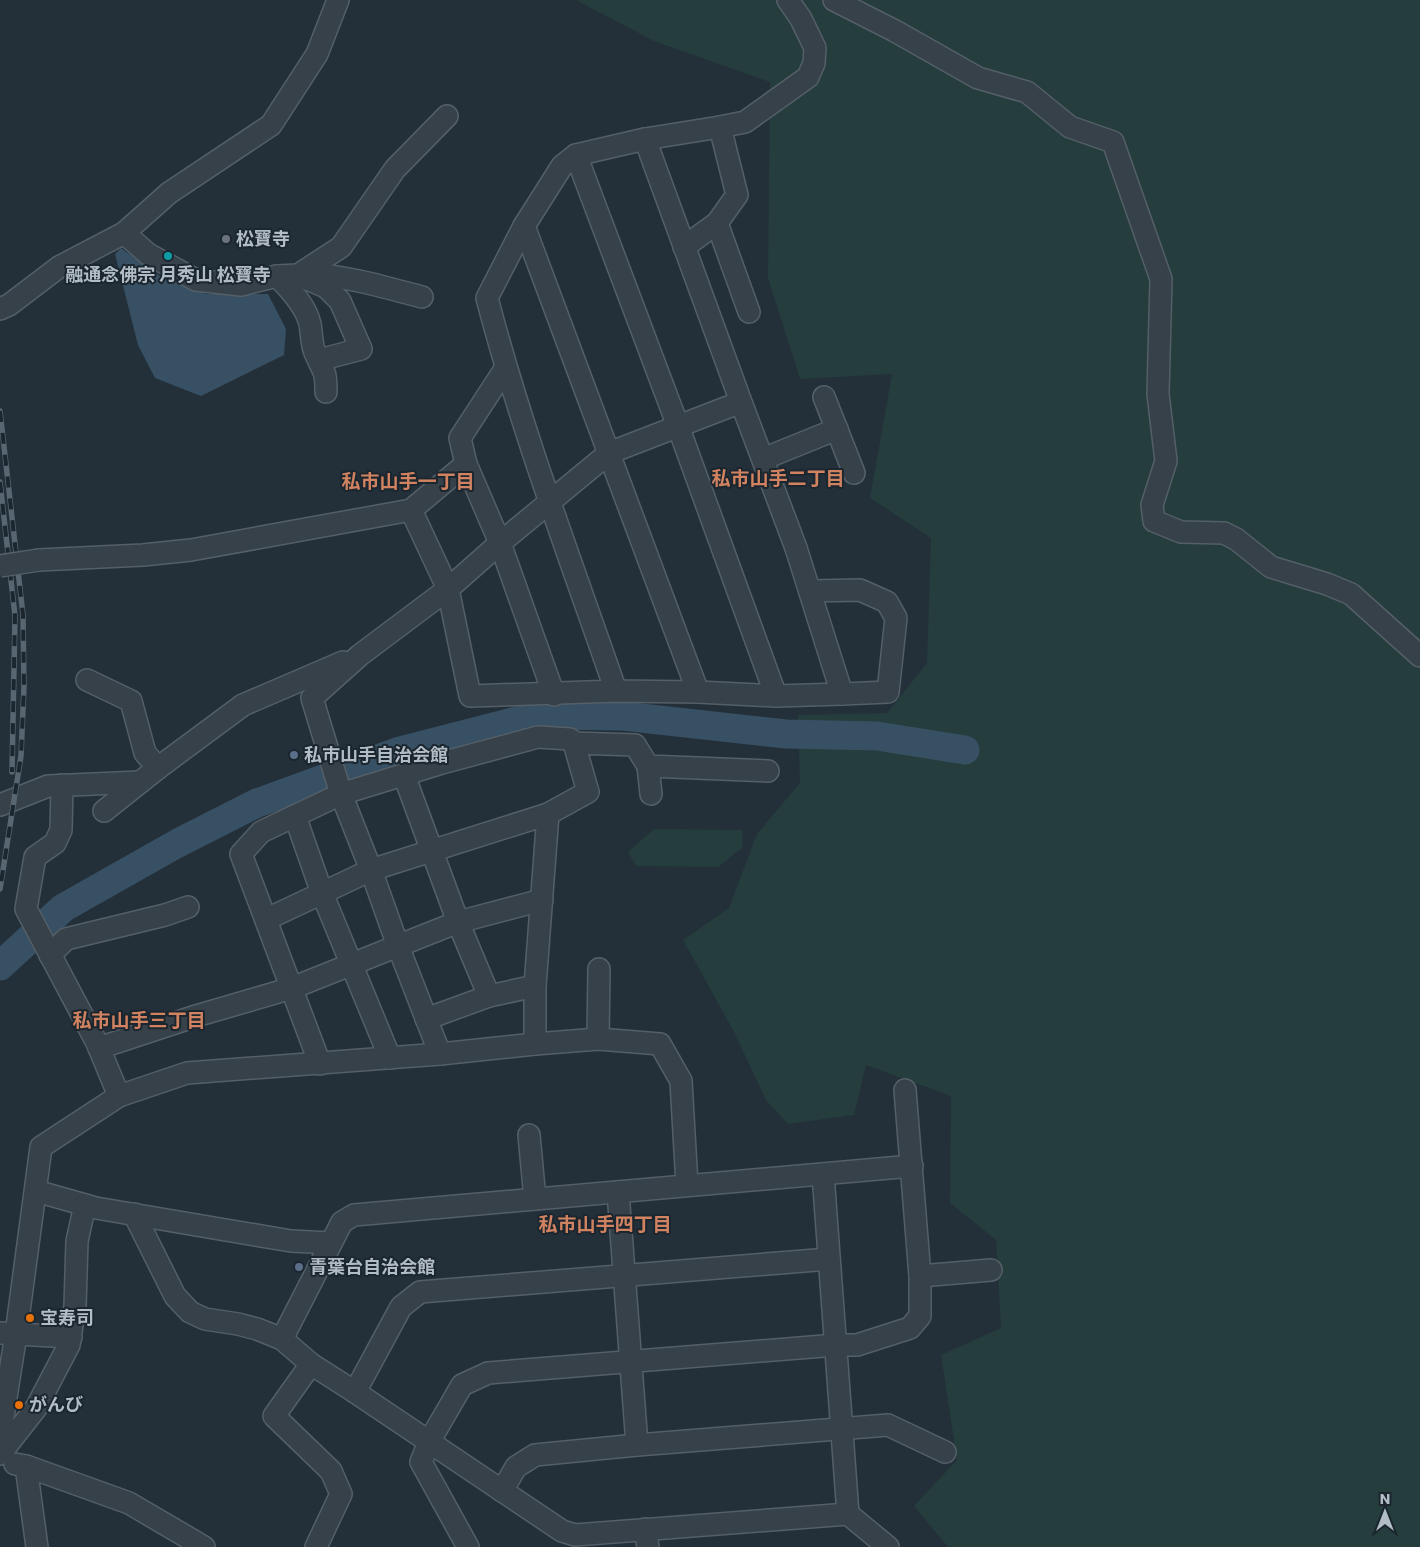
<svg xmlns="http://www.w3.org/2000/svg" width="1420" height="1547" font-family="Poppins,'Noto Sans JP',sans-serif">
<style>
.green{fill:#253d3c}
.water{fill:#385063}
.lines{fill:none;stroke-linecap:round;stroke-linejoin:round}
.river{stroke:#385063;stroke-width:29}
.minor-casing{stroke:#545f68;stroke-width:24}
.minor{stroke:#36414a;stroke-width:21}
.rail-casing{stroke:#586671;stroke-width:5.5}
.rail{stroke:#1b262f;stroke-width:4;stroke-dasharray:11;stroke-linecap:butt}
.minor-bridge-casing{stroke:#545f68;stroke-width:24;stroke-linecap:butt}
.minor-bridge{stroke:#36414a;stroke-width:21}
.worship-dot{fill:#6b7280;stroke:#1b262f;stroke-width:2}
.culture-dot{fill:#0f9aa8;stroke:#1b262f;stroke-width:2}
.service-dot{fill:#5c6f8a;stroke:#1b262f;stroke-width:2}
.food-dot{fill:#e8710a;stroke:#1b262f;stroke-width:2}
.labels{text-anchor:middle;stroke-width:4;stroke-linejoin:round;paint-order:stroke}
.poi-label{font-size:18px;font-weight:bold;fill:#b1bcc6;stroke:#1b262f;text-anchor:start}
.neighbourhood-label{font-size:19px;font-weight:bold;fill:#d18361;stroke:#1b262f}
</style>
<rect width="100%" height="100%" fill="#23303a"/>
<g class="green">
<path d="M576,0H1420V1547H948L914,1506L957,1460L941,1355L1001,1328L996,1240L950,1203L951,1096L866,1065L854,1115L788,1124L766,1100L733,1030L683,940L729,908L757,834L800,783L798,715L887,713L927,663L931,538L870,498L892,374L800,379L768,278L770,82L654,41Z"/>
<path d="M654,829L742,830L743,847L718,867L636,866L628,852Z"/>
</g>
<path class="water" d="M121,248L161,277L206,294H268L286,329L284,355L201,396L155,378L138,345L115,254Z"/>
<g class="lines">
<path class="river" d="M0,966L63,908L178,843L257,803L400,751L540,715L623,716L786,734L877,736L965,750"/>
<defs>
<g id="minor">
<path d="M834,0L895,31L978,78L1027,92L1070,127L1113,142L1161,279L1158,394L1166,461L1152,505L1154,521L1181,532L1224,533L1236,539L1271,567L1327,584L1351,594L1420,656"/>
<path d="M720,127L745,122L808,77L814,63L815,48L801,19L788,0"/>
<path d="M645,139L720,127L737,195L717,223L684,247"/>
<path d="M576,155L678,426L776,696"/>
<path d="M717,223L749,312"/>
<path d="M524,226L698,692"/>
<path d="M124,233L148,254L196,280L241,285L277,276L298,275L341,247L395,169L447,116"/>
<path d="M308,274C348,276 384,287 422,297"/>
<path d="M298,275L326,287L340,301L361,349L319,360"/>
<path d="M277,276C290,289 306,306 310,324C312,334 311,346 316,355C324,373 326,370 326,392"/>
<path d="M0,309L9,305L59,267L124,233L169,193L271,125L317,54L338,0"/>
<path d="M824,397L854,473"/>
<path d="M763,459L837,429"/>
<path d="M466,464L500,543L554,695"/>
<path d="M411,510L448,589L360,655L312,698L341,794L371,870L398,946L440,1054"/>
<path d="M39,560L143,555L191,550L411,510L466,464L460,438L505,369"/>
<path d="M810,591L860,590L887,602L896,618L888,692L842,694"/>
<path d="M87,680L131,701L145,753L158,768L104,811"/>
<path d="M616,691C571,561 522,432 487,298L524,226L562,166L576,155L645,139L741,402L796,548L842,694L776,696L698,692L616,691L470,696L448,589L500,543L609,453L741,402"/>
<path d="M648,766L651,794"/>
<path d="M158,768L243,705L343,662"/>
<path d="M404,775L458,922L489,996"/>
<path d="M62,785L61,830L55,843L35,857L26,909L97,1043L119,1096"/>
<path d="M0,805L48,786L140,782"/>
<path d="M548,814L588,792L574,743L635,745L648,766L768,771"/>
<path d="M295,816L322,893L390,1058"/>
<path d="M50,955L66,939L165,915L188,907"/>
<path d="M426,1019L489,996L535,986"/>
<path d="M598,1039L599,969"/>
<path d="M535,1044L598,1039L660,1044L681,1081L687,1185"/>
<path d="M99,1048L196,1016L292,988L458,922L542,900"/>
<path d="M320,1064L241,854L261,832L341,794L442,763L538,737L570,739L574,743"/>
<path d="M529,1135L535,1199"/>
<path d="M823,1174L848,1514"/>
<path d="M36,1191L96,1208L291,1241L330,1243"/>
<path d="M618,1192L637,1445"/>
<path d="M134,1214L175,1296L190,1312L205,1319L238,1324L257,1329L282,1339L311,1364L274,1416L331,1471L341,1494L316,1547"/>
<path d="M920,1276L991,1270"/>
<path d="M0,1333L16,1334L41,1147L119,1096L187,1073L440,1054L535,1044V986L548,814L371,870L267,919"/>
<path d="M282,1339L342,1222L354,1215L912,1166"/>
<path d="M311,1364L355,1392L562,1531L575,1535L848,1514L888,1547"/>
<path d="M355,1392L401,1307L420,1292L829,1259"/>
<path d="M0,1436L16,1334L71,1337"/>
<path d="M0,1454L36,1408L69,1345L75,1306L77,1241L85,1205"/>
<path d="M15,1464L26,1466L37,1547"/>
<path d="M26,1466L129,1503L204,1547"/>
<path d="M502,1491L516,1467L535,1455L637,1445L888,1425L945,1452"/>
<path d="M645,1529L648,1547"/>
<path d="M468,1547L421,1462L429,1442L462,1385L488,1373L836,1345H857L910,1328L920,1316V1276L905,1090"/>
</g>
</defs>
<use href="#minor" class="minor-casing"/>
<use href="#minor" class="minor"/>
<defs>
<g id="rail">
<path d="M0,411L23,615L24,686L21,756L0,889"/>
<path d="M0,482L15,616L12,772"/>
</g>
</defs>
<use href="#rail" class="rail-casing"/>
<use href="#rail" class="rail"/>
<defs>
<path id="minor-bridge" d="M0,566L39,560"/>
</defs>
<use href="#minor-bridge" class="minor-bridge-casing"/>
<use href="#minor-bridge" class="minor-bridge"/>
</g>
<circle class="worship-dot" cx="226" cy="239" r="5"/>
<circle class="culture-dot" cx="168" cy="256" r="5"/>
<g class="service-dot">
<circle cx="294" cy="755" r="5"/>
<circle cx="299" cy="1267" r="5"/>
</g>
<g class="food-dot">
<circle cx="30" cy="1318" r="5"/>
<circle cx="19" cy="1405" r="5"/>
</g>
<g class="labels">
<g class="poi-label">
<text x="236" y="245">松寶寺</text>
<text x="168" y="281" text-anchor="middle">融通念佛宗 月秀山 松寶寺</text>
<text x="304" y="761">私市山手自治会館</text>
<text x="309" y="1273">青葉台自治会館</text>
<text x="40" y="1324">宝寿司</text>
<text x="29" y="1411">がんび</text>
</g>
<g class="neighbourhood-label">
<text x="778" y="485">私市山手二丁目</text>
<text x="408" y="488">私市山手一丁目</text>
<text x="139" y="1027">私市山手三丁目</text>
<text x="605" y="1231">私市山手四丁目</text>
</g>
</g>
<g transform="translate(1385 1512)" stroke="#1b262f" stroke-width="4" paint-order="stroke">
<path d="M0-4L9 19L0 12L-9 19Z" fill="#b1bcc6"/>
<text y="-8" font-size="14" font-weight="bold" text-anchor="middle" fill="#b1bcc6">N</text>
</g>
</svg>
